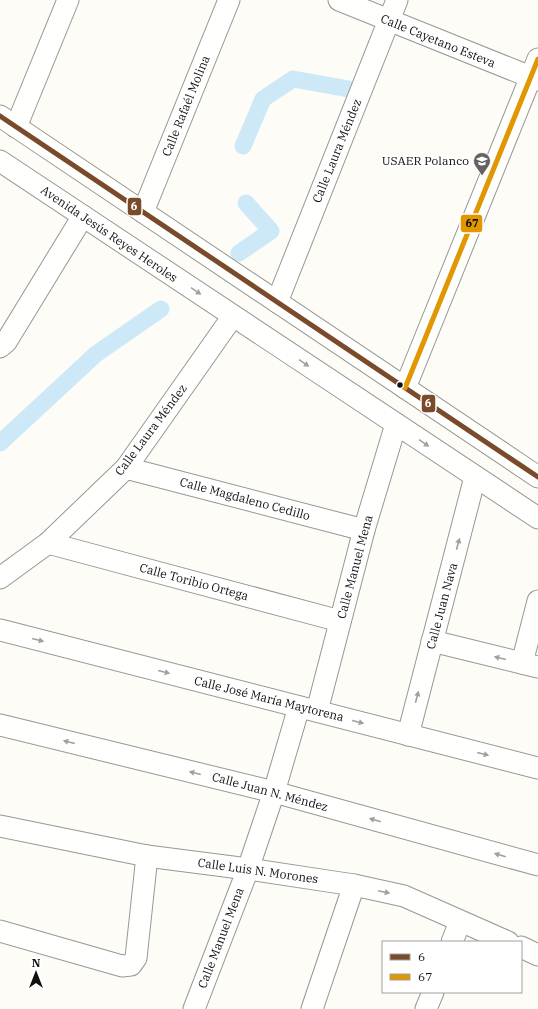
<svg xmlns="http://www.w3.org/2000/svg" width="538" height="1009" font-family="'IBM Plex Serif',serif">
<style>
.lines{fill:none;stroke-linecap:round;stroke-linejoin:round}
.canal{stroke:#cde8f7;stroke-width:17}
.minor-casing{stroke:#979795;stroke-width:23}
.minor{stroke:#fffffe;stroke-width:21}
.bus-1-casing{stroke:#fff;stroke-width:8}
.bus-2-casing{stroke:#fff;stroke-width:8}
.bus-1{stroke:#7a4b2a;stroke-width:5}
.bus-2{stroke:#e09702;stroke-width:5}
.oneway{fill:#a0a09f}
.bus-dot{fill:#111;stroke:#fff;stroke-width:1.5}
.labels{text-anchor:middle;stroke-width:4;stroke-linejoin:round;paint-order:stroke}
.street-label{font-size:12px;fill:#111;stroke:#fff}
.poi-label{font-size:12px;fill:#111;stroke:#fff;text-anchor:end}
.line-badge{stroke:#fff;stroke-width:1.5}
.badge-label{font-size:11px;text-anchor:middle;font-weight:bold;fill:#fff}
.pale-badge-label{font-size:11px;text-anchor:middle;font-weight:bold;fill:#111}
</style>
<rect width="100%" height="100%" fill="#fdfcf7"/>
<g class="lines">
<g class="canal">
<path d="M243,146L263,99L293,79L349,89"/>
<path d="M239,253L271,231L246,203"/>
<path d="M0,443L96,354L161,309"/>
</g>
<defs>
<g id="minor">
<path d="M339,0L538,80"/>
<path d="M0,116L538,477"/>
<path d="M16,127L68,0"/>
<path d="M0,161L538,518"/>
<path d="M143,212L229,0"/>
<path d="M277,302L397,0"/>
<path d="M0,347L6,342L83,216"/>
<path d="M405,388L538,59"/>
<path d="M126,468L364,530"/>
<path d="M48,543L340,621"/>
<path d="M0,578L48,543L126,468L233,316"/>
<path d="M0,630L538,768"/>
<path d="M432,641L538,667"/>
<path d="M522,663L538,601"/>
<path d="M317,711L364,530L396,424"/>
<path d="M0,725L274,792L538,865"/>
<path d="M408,735L475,477"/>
<path d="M0,826L147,856L248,869L354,885L404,896L508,942"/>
<path d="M0,931L122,966L131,965L136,958L147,856"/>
<path d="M452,942L460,922"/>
<path d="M521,947L538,955"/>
<path d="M194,1009L248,869L274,792L299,707"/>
<path d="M312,1009L354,885"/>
<path d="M426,1009L433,992"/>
</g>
</defs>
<use href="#minor" class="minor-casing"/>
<use href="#minor" class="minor"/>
<defs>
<path id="bus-1" d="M0,116L538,477"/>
<path id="bus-2" d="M405,388L538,59"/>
</defs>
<use href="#bus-1" class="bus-1-casing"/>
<use href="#bus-2" class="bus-2-casing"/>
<use href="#bus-1" class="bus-1"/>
<use href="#bus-2" class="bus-2"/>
</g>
<defs><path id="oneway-solid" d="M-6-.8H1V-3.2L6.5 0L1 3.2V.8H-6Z"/></defs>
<g class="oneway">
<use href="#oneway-solid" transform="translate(196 291) rotate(34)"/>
<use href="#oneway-solid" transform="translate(304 363) rotate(34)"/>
<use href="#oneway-solid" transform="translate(424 443) rotate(34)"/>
<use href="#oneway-solid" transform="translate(458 544) rotate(-75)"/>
<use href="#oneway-solid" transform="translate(38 640) rotate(14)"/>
<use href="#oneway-solid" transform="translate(500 658) rotate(-166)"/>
<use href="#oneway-solid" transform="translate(164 672) rotate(14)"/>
<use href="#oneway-solid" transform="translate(417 697) rotate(-75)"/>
<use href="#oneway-solid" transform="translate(358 722) rotate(14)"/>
<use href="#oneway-solid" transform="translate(69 742) rotate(-166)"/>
<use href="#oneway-solid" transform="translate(483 754) rotate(14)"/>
<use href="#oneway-solid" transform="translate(195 773) rotate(-166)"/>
<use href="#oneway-solid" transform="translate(375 820) rotate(-164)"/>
<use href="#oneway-solid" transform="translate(500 855) rotate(-164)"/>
<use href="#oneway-solid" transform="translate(384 892) rotate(12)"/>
</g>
<defs>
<symbol id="school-pin" viewBox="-11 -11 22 30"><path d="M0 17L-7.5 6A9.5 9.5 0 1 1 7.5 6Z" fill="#646362" stroke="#fff"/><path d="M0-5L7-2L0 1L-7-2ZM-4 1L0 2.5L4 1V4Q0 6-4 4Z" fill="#fff"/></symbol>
</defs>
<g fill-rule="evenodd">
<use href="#school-pin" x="472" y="151" width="20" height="27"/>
</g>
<circle class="bus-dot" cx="400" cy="385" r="3.5"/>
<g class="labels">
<g class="street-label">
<text transform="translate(438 41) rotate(22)" y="4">Calle Cayetano Esteva</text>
<text transform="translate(186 106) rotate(-68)" y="4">Calle Rafaél Molina</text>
<text transform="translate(337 151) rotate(-68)" y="4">Calle Laura Méndez</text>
<text transform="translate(109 234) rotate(34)" y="4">Avenida Jesús Reyes Heroles</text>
<text transform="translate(151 430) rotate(-53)" y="4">Calle Laura Méndez</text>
<text transform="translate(245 499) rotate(15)" y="4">Calle Magdaleno Cedillo</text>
<text transform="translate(355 567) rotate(-75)" y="4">Calle Manuel Mena</text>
<text transform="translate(194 582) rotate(15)" y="4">Calle Toribio Ortega</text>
<text transform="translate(442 606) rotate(-75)" y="4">Calle Juan Nava</text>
<text transform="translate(269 699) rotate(14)" y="4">Calle José María Maytorena</text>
<text transform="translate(270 792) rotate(15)" y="4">Calle Juan N. Méndez</text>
<text transform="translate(258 871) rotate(8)" y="4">Calle Luis N. Morones</text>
<text transform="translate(221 938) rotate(-69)" y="4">Calle Manuel Mena</text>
</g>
<g class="poi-label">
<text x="469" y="165">USAER Polanco</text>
</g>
</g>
<g class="line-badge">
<rect x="127" y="197" width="15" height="19" rx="4" fill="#7a4b2a"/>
<rect x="460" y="214" width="23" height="19" rx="4" fill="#e09702"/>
<rect x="421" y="394" width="15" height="19" rx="4" fill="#7a4b2a"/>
</g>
<g class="badge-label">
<text x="134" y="210">6</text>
<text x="428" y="407">6</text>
</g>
<g class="pale-badge-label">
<text x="472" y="227">67</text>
</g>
<rect x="382" y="941" width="140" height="52" fill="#ffffff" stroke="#a0a0a0"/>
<rect x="390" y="954" width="20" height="6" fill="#7a4b2a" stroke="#a0a0a0"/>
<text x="418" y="961" font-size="12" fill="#111111">6</text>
<rect x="390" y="974" width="20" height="6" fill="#e09702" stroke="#a0a0a0"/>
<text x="418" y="981" font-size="12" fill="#111111">67</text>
<g transform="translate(36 973)" stroke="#ffffff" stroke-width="3" paint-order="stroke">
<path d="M0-3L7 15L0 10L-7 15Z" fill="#111111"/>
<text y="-6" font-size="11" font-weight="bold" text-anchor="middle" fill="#111111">N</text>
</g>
</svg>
